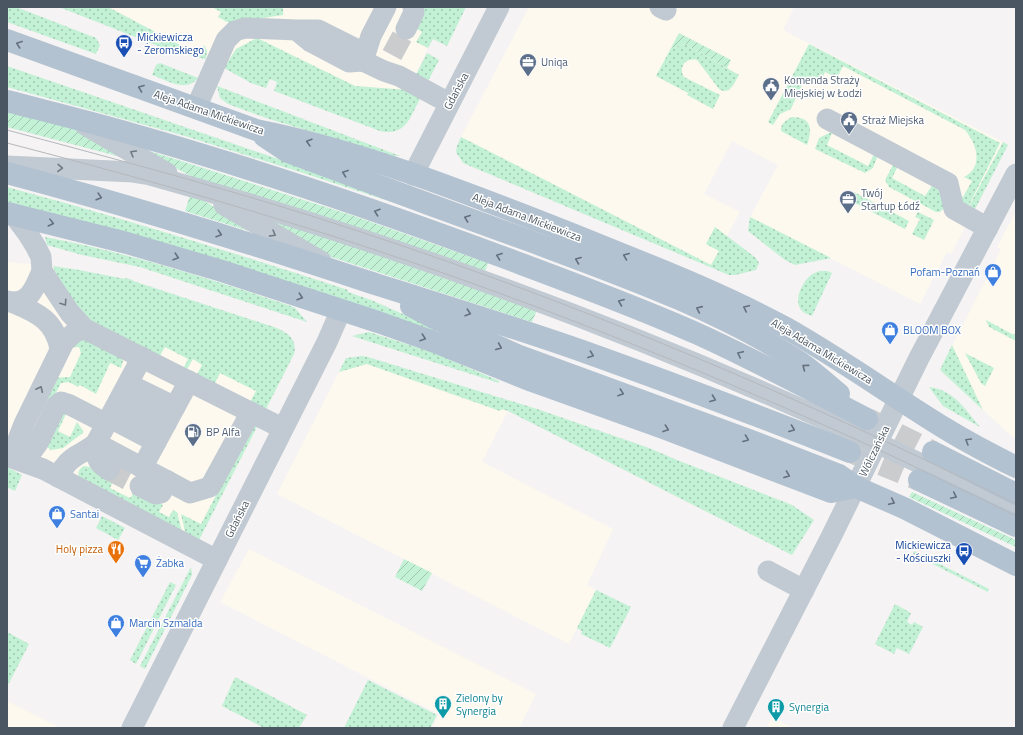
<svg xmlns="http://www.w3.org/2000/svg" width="1023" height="735" font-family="'Titillium Web',sans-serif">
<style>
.commercial{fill:#fdf9ef}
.grass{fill:url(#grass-dots)}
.garden{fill:url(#garden-furrows)}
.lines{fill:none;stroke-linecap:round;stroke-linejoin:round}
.minor-tunnel{stroke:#caccce;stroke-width:21;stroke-dasharray:21 10;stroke-linecap:butt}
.major-tunnel{stroke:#caccce;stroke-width:22;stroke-dasharray:22 11;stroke-linecap:butt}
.minor{stroke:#c1cad2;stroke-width:21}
.major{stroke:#b3c2d1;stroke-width:22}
.tram{stroke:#b5b8bd;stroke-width:1}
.oneway{stroke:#64717d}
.oneway2{stroke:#6e7983}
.labels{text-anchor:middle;stroke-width:3;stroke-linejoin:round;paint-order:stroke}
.transit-label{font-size:11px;fill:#164399;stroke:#fff;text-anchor:start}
.service-label{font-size:11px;fill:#4e5e75;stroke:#fff;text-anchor:start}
.street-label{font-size:11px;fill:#4a5661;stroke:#fff}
.shop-label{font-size:11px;fill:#366cbe;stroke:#fff;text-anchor:start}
.food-label{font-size:11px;fill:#c56008;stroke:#fff;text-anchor:end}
.culture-label{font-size:11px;fill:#0d838f;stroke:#fff;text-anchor:start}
</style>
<defs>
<pattern id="grass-dots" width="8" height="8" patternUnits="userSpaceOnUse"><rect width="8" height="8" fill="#c3f1d5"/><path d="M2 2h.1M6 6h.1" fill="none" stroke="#a0c6b0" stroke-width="1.8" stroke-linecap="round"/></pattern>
<pattern id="garden-furrows" width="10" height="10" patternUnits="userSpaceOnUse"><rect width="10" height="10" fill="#c3f1d5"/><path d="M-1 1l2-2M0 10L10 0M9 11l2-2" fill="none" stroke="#a0c6b0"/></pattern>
</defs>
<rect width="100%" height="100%" fill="#f5f3f3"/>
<g class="commercial">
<path d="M108,7H212L221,12L218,17L284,14L283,7H424L417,21L421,23L422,32L416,42L428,48L408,90L355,86L257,38L224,68Z"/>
<path d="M529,7H794L783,30L1003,142L961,222L966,225L951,254L947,252L920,304L750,217L778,165L732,141L704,194L740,212L711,265L461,137Z"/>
<path d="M1016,211V439L1010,435L940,370L1001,249L997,247Z"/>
<path d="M7,262L53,266L54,270L280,382L194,549L7,456Z"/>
<path d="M367,364L500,411L501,409L508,411L482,462L613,529L587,585L596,590L569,644L277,494L339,372Z"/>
<path d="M249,549L536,694L519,728H432L439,714L220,602Z"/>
<path d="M7,701L61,728H7Z"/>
<path d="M772,717L793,728H766Z"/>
</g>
<g class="grass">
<path d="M7,7H16L96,38L100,45L96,54L7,22Z"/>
<path d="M59,7H108L199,55L204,45L207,51L206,59L176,53Z"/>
<path d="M212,7H283V15L229,23L218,17L221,12Z"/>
<path d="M424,7H466L447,46L433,39L428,48L416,42L422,32L417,29L420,23L417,21Z"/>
<path d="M257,38L355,86L408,90L420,99C409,119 406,136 380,131L274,91L277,82L270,79L266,88L251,83L224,68L236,49Z"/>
<path d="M685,44L739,75C734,83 730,96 719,89L697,60C687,58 681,63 682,73L684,77L720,95L713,109L687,95L688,93L656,76L671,48Z"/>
<path d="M809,44L1000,143L967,209L955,192L963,197L972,181L964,177C984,167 977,144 965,130L843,66L837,78L825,72L819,85L805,78L791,109L780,114L773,125L768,122Z"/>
<path d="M427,53L439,60L427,83L415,77Z"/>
<path d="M160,63L198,78C186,93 166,80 152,75L156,65Z"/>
<path d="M7,66L284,161L425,213L300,172L185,136L7,87Z"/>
<path d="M217,86L400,156H393L269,119L228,104L220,98Z"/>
<path d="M792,117C811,117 813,128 807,145L781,131C780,124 786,120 792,117Z"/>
<path d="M829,133H832L827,145L868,166L874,154L878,155L873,168L865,173L815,149L819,138Z"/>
<path d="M461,137L711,265L719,251L706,244L715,227L756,258L759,263L756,270L735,275H729L463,163L456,152L457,146Z"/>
<path d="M1003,142L1008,145L974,211L967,210Z"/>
<path d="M893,165L898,166L892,178L925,196L933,184L944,195V208L940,212H936L889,187L885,180Z"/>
<path d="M7,187C122,218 235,253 348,290V292L371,300L439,330V333L49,213L7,202Z"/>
<path d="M854,192L909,221L905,229L849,200Z"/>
<path d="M918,212L934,220L924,240L912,234L920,219L915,217Z"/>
<path d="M750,217L831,258L795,265L785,260L748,231Z"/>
<path d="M45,237C129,253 208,278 288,305L295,308L307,322L140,267L82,255L47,245Z"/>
<path d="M53,266L79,270L125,279V278L133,280V281L274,327C287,332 298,339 294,354L265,411L249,404L256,391L220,373L214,385L196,376L202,365L193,359L186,371L183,369L188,359L165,347L159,357L95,325L80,312L58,280Z"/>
<path d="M820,271H827L832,273L812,316C809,315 805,313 803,312C792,302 802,282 811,275C813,273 817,272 820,271Z"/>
<path d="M986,320L1014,335L1016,332V341L989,327Z"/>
<path d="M369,332L437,354L499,381V383L352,336Z"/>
<path d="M79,337L122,357L123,361L121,368L110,363L96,394L80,385L78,387L69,382L61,383L35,433L52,378L70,377L81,353L79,347L66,348Z"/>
<path d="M952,345L983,410L940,370Z"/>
<path d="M965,353L994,368L985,386L981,383Z"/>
<path d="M362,356L368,357L537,409L649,448L677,460L792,505L814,520L792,555L508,411L502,409L500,411L367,364L339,372L346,358Z"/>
<path d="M929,387C954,390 965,409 980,427L943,406Z"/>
<path d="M60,411L67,412L58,431L70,437L77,422L84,432L63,448L51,450L47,447Z"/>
<path d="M253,425L257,427L199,540L186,536L181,514L201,524L251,428Z"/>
<path d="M84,466L90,467L105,475V477L113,482L110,488L130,498L133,494L141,498L143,494L163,505L159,512L169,517L173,510L177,512L183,535L79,479C78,473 78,469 84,466Z"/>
<path d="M7,467L22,475L15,491L7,487Z"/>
<path d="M102,516L125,528L118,540L96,528Z"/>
<path d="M914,551L989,589L988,592L913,554Z"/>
<path d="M191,567L192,575L145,669L140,666Z"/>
<path d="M170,582L176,585L136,664L130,660Z"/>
<path d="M596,590L631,607L610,648L581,634L582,631L577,628Z"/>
<path d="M895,604L911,613L907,622L912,625L914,622L923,627L909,654L897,648L894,654L875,644Z"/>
<path d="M7,632L29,644L7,687Z"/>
<path d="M235,677L307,715L299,728H264L222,706Z"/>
<path d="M368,680L437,715L430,728H344Z"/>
</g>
<g class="garden">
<path d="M679,33L731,60L727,68L685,44L671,48Z"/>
<path d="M7,111L79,130L136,161L7,127Z"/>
<path d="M140,148L351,215L488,263L485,272L194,178Z"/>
<path d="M190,195L199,198L265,236L185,211Z"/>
<path d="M251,214L303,229L537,310L532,322L322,254Z"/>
<path d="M912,492L1016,540V547L909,497Z"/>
<path d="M404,559L432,573L422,591L395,577Z"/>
</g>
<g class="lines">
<g class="minor-tunnel">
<path d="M392,55L406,29"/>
<path d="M109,470L140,486"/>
</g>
<g class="major-tunnel">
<path d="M868,419L933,452"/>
<path d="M851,452L919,480"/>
</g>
<g class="minor">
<path d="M660,7L666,10"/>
<path d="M406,29L414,12L413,7"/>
<path d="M300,33L311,42L349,62L363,61L384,71L399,76L449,103"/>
<path d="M363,61L371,36L386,7"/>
<path d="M196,108L226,40L235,31L245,28L297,30H318L356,49L363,61"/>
<path d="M827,119L948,183L954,209L988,228"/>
<path d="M85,125L167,173"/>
<path d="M7,166L133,172L146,174C448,257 736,370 1016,510"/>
<path d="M413,175L499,7"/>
<path d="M224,205L321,261"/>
<path d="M13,214L28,234L36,247L41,257L42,271L70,313L85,329L282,428"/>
<path d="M7,301C29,307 35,287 42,271"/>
<path d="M14,303C38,313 55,321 60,349"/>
<path d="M128,384L175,407"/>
<path d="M119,401L166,424"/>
<path d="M110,418L156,442"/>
<path d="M7,455L15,447L24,424L64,342L75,332L85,329"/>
<path d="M7,456L43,469L217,560"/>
<path d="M24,462L38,443L56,406L61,402L70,405L107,424"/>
<path d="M142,468L189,381"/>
<path d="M109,470C98,464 94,456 96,443L190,493L210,487L251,412"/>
<path d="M58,477C60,473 62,469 65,466C72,455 87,452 96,443L142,357"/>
<path d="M140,486L156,494L161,493L168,481"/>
<path d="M768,571L804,590"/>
<path d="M132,728L327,342L341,310"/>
<path d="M733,728L831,537L919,358L1016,174"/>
</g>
<g class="major">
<path d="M7,40L256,130C362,151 467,193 567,232C641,262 716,290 786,328C841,359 892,396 946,429C969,443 992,455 1016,467"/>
<path d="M7,101C49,112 90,122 132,134C256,169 379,211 500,256C567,281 633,305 698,334C755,360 811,390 867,419"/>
<path d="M264,136L288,152C369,182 449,212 530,241C621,275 720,310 801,363C814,372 827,384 839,394"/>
<path d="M7,173C128,205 247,242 366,281C438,304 511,326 582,351C672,383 761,417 850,452"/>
<path d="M7,213L127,243L222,271L378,322L440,344L532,381L663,428L831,492L856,487L904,508L1016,565"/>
<path d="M411,306L434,318L517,355L749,440L839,475L856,487"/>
<path d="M933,452L1016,494"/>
<path d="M919,480L1016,526"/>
</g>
<g class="tram">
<path d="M7,130C126,162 244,193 361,232C586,306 804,399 1016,504"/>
<path d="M7,143C173,186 338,234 499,293C619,337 738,386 855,439C909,463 962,490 1016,516"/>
</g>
</g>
<defs><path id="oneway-chevron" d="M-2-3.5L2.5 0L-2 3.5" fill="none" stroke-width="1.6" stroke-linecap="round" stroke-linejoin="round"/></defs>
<g class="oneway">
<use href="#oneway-chevron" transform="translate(19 44) rotate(-160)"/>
<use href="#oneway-chevron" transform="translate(141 88) rotate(-159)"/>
<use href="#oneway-chevron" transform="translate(309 142) rotate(-164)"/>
<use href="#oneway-chevron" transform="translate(345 173) rotate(-160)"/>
<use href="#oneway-chevron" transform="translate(99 197) rotate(16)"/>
<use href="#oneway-chevron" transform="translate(377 212) rotate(-161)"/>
<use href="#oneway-chevron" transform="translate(467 218) rotate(-160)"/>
<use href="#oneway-chevron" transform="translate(51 223) rotate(14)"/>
<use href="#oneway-chevron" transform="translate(219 234) rotate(18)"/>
<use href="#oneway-chevron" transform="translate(499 256) rotate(-160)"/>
<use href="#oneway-chevron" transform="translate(626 256) rotate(-158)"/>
<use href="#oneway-chevron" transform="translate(176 257) rotate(17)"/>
<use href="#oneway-chevron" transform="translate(578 260) rotate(-159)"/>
<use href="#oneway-chevron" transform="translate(300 297) rotate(18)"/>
<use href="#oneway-chevron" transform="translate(621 302) rotate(-158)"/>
<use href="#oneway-chevron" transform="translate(746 308) rotate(-155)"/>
<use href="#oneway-chevron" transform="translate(699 309) rotate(-156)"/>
<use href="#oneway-chevron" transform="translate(468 313) rotate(18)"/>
<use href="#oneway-chevron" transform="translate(423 338) rotate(19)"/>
<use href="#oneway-chevron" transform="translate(499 347) rotate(23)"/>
<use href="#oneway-chevron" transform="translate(740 354) rotate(-155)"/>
<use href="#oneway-chevron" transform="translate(591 355) rotate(20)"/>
<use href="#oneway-chevron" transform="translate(805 367) rotate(-143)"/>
<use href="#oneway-chevron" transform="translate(621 393) rotate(19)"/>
<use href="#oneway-chevron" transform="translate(713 399) rotate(21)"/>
<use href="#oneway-chevron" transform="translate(666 429) rotate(20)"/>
<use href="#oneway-chevron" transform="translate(792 429) rotate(21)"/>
<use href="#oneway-chevron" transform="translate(746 439) rotate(21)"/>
<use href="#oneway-chevron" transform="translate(968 441) rotate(-150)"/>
<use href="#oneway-chevron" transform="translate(787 475) rotate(21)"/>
<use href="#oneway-chevron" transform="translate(954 496) rotate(25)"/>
<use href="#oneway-chevron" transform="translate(892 502) rotate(25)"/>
</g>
<g class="oneway2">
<use href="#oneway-chevron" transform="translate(133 153) rotate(-150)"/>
<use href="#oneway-chevron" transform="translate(60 168) rotate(2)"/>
<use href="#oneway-chevron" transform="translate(273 234) rotate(30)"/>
<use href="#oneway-chevron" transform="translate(64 303) rotate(56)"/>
<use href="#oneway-chevron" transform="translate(40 389) rotate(-65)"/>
</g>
<defs>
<symbol id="bus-pin" viewBox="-11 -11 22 30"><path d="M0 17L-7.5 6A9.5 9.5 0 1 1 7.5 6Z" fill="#1a4fb4" stroke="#fff"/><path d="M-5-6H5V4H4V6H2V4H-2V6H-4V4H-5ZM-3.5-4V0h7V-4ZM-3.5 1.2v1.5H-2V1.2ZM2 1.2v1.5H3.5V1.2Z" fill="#fff"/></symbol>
<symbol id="office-pin" viewBox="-11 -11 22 30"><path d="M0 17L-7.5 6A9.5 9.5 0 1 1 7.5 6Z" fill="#5c6f8a" stroke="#fff"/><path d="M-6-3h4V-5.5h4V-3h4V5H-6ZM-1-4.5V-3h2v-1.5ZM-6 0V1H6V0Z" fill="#fff"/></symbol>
<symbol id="civic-pin" viewBox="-11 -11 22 30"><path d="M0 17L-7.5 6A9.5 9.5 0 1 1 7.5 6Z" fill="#5c6f8a" stroke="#fff"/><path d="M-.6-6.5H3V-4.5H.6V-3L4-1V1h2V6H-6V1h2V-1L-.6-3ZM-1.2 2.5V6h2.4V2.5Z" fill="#fff"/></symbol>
<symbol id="shop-pin" viewBox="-11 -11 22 30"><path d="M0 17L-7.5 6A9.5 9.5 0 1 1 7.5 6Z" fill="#3f7fe0" stroke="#fff"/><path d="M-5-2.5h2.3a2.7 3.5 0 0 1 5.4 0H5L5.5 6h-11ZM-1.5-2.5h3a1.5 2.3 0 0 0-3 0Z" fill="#fff"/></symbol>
<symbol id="fuel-pin" viewBox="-11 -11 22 30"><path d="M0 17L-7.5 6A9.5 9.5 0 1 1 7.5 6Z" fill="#5c6f8a" stroke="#fff"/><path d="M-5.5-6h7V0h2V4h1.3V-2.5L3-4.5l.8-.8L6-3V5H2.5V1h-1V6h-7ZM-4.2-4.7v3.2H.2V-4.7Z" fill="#fff"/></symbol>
<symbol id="restaurant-pin" viewBox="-11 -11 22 30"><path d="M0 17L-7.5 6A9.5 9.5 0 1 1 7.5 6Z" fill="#e8710a" stroke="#fff"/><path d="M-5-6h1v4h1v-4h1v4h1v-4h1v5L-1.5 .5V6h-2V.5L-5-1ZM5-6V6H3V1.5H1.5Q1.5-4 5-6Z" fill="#fff"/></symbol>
<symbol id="supermarket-pin" viewBox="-11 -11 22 30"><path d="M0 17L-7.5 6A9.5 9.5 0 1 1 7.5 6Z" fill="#3f7fe0" stroke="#fff"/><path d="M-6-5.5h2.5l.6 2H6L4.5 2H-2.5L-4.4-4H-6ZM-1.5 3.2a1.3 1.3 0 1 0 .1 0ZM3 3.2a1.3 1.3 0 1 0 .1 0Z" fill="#fff"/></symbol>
<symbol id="building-pin" viewBox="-11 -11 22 30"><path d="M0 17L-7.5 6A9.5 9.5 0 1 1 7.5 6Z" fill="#0f9aa8" stroke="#fff"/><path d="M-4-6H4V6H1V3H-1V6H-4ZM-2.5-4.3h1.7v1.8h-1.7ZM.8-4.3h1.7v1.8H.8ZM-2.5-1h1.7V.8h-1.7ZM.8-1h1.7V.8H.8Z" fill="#fff"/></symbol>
</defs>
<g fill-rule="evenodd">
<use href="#bus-pin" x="114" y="33" width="20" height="27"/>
<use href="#office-pin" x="518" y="52" width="20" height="27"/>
<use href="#civic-pin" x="761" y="76" width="20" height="27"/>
<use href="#civic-pin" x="839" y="110" width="20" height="27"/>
<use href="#office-pin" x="838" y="189" width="20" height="27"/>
<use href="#shop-pin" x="983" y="262" width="20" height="27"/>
<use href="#shop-pin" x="880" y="320" width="20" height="27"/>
<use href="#fuel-pin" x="183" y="422" width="20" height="27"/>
<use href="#shop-pin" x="47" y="504" width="20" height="27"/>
<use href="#restaurant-pin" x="106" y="539" width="20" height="27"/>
<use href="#bus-pin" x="954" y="541" width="20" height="27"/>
<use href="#supermarket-pin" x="133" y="553" width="20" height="27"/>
<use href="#shop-pin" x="106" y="613" width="20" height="27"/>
<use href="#building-pin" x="433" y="694" width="20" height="27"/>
<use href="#building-pin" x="766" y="697" width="20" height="27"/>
</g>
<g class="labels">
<g class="transit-label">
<text x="137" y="41">Mickiewicza<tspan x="137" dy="13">- Żeromskiego</tspan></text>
<text x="951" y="549" text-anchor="end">Mickiewicza<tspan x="951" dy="13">- Kościuszki</tspan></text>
</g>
<g class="service-label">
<text x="541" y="66">Uniqa</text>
<text x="784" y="84">Komenda Straży<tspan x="784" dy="13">Miejskiej w Łodzi</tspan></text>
<text x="862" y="124">Straż Miejska</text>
<text x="861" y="197">Twój<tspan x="861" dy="13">Startup Łódź</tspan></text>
<text x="206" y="436">BP Alfa</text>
</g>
<g class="street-label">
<text transform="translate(456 91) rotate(-62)" y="4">Gdańska</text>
<text transform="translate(209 112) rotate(19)" y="4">Aleja Adama Mickiewicza</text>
<text transform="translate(527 217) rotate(21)" y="4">Aleja Adama Mickiewicza</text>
<text transform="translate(822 351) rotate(31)" y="4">Aleja Adama Mickiewicza</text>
<text transform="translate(874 451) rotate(-64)" y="4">Wólczańska</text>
<text transform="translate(237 519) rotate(-63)" y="4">Gdańska</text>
</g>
<g class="shop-label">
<text x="980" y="276" text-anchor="end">Pofam-Poznań</text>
<text x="903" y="334">BLOOM BOX</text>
<text x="70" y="518">Santai</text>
<text x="156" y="567">Żabka</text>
<text x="129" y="627">Marcin Szmalda</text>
</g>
<g class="food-label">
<text x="103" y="553">Holy pizza</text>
</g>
<g class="culture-label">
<text x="456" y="702">Zielony by<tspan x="456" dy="13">Synergia</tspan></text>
<text x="789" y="711">Synergia</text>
</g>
</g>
<rect width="1023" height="735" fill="none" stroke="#4a5661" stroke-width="16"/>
</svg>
